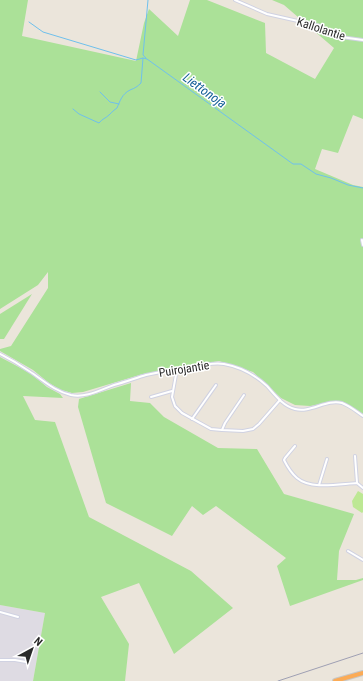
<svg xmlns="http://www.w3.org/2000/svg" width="363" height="681" font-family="'Roboto Condensed',sans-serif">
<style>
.industrial{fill:#dedbe3}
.green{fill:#abe198}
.pitch{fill:#bde894}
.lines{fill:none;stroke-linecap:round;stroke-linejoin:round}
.stream{stroke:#6fc0ec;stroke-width:1}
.minor-casing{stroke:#d0d2e2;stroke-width:4}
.motorway-casing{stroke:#c7c7c7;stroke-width:6}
.minor{stroke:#fff;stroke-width:2}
.motorway{stroke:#fbab56;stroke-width:4}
.rail{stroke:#9e9fb3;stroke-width:1}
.labels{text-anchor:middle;stroke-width:3;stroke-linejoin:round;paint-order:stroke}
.street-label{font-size:12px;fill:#292929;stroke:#fff}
.water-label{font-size:13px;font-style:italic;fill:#105d96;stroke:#fff}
</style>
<rect width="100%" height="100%" fill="#ebe5db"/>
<path class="industrial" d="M0,605L45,613L33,681H0Z"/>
<g class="green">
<path d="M0,0H28L22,36L136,61L144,23L149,9L178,36L190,0H207L265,23L266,53L315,79L334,48L284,5L272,0H363V119L353,115L338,153L322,149L315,169L353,185L363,187V414L341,401L310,406L295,405L281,398L253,372L219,361L143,374L83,392L72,393L61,390L49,383L33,370L0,351V349L11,346L48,288V272L38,285L0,309Z"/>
<path d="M32,294L4,339H0V314Z"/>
<path d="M0,357L30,373L47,387L60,394L63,398L23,396L35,420L55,422L89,517L191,571L233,608L174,654L139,583L101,597L129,644L125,681H33L45,613L0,605Z"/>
<path d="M131,383L130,401L150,403L164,417L218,448L257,449L284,494L354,514L339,551L337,580H356L363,578V580L290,606L277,566L286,558L216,506L203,515L192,506L172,536L106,503L78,407L79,399Z"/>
</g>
<path class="pitch" d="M358,491L363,494V512L362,513L353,507L352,501Z"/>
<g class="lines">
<g class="stream">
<path d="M29,22L43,32L136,60L143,58L147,59L293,164H301L316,174L331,178L348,185L363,188"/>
<path d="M146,58L143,55L148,0"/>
<path d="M100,92L110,102L119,104"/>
<path d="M73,109L79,114L99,123C102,119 106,118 109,115C112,112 114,110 117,108C120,101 122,94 130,90C135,88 137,87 141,83L143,58"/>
</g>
<defs>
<g id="minor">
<path d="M235,0L267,14L320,26L333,34L341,37L363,40"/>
<path d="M362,240L363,245"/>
<path d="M0,354C10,359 20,365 29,371C43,380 54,391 71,395C86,398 100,390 114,385C125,382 136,378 146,375C159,372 172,370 185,368C198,366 211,362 224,364C241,367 255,375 267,386C275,395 283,406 295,409C311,413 326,399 342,403C350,406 357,412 363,416"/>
<path d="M177,369L172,397L175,406L182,413L211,429L222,430L243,431L253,429L259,424L280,400"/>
<path d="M151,397L172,391"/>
<path d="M192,419L216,385"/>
<path d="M222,430L225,423L244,395"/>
<path d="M295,446L285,458L284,460C287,466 291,473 297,478C311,490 339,484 357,483L363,488"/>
<path d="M355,456L357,483"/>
<path d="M319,485L327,459"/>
<path d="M348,551L363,560"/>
<path d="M0,612L18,617"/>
<path d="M0,660H15L26,662"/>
</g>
<path id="motorway" d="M335,681L363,673"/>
</defs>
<use href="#minor" class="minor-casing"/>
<use href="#motorway" class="motorway-casing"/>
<use href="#minor" class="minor"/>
<use href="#motorway" class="motorway"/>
<path class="rail" d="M278,681L363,653"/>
</g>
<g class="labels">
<g class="street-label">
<text transform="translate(321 29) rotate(18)" y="4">Kallolantie</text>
<text transform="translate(184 369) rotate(-9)" y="4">Puirojantie</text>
</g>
<g class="water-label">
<text transform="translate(205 90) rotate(36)" y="5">Liettonoja</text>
</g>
</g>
<g transform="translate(32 649) rotate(40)" stroke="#ffffff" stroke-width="3" paint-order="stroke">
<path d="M0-3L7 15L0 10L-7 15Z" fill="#292929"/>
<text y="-6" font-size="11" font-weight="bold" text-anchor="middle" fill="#292929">N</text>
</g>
</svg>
